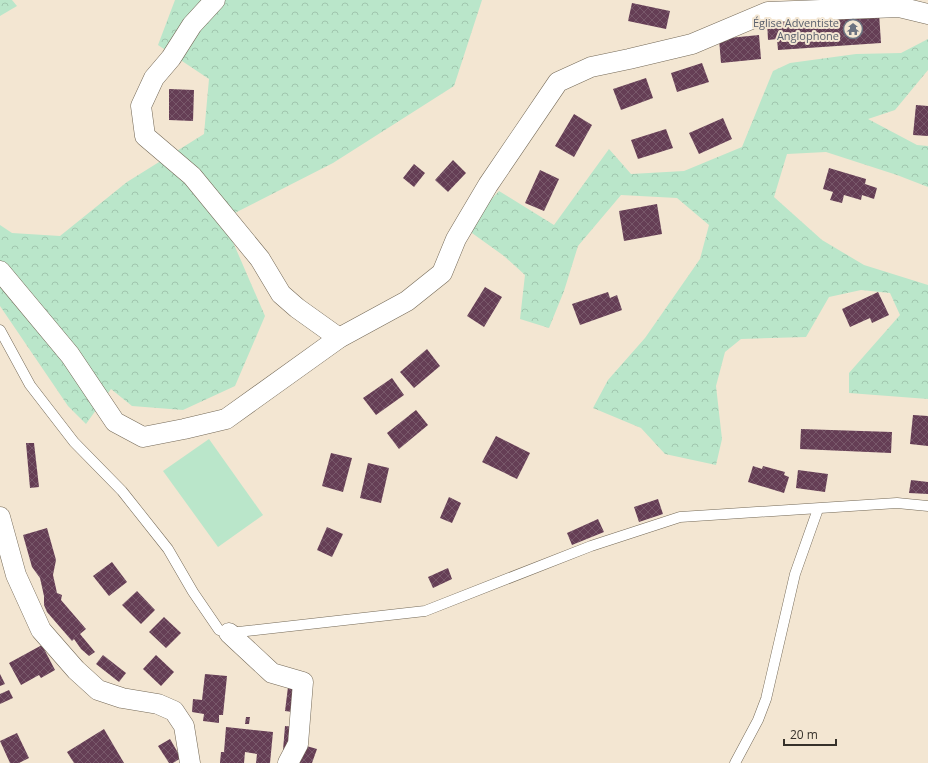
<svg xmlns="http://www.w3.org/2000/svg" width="928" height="763" font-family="'Open Sans',sans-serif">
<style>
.forest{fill:url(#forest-crowns)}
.garden{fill:#bae6ca}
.building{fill:url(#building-cross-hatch)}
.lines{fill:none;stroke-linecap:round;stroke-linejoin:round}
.lane-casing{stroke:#746957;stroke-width:11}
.street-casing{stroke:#746957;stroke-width:21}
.lane{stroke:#fff;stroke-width:10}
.street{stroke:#fff;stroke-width:20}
.labels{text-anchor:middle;stroke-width:4;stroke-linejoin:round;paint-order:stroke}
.worship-label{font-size:11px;fill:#5b616d;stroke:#f3e6d2;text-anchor:end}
</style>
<defs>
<pattern id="forest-crowns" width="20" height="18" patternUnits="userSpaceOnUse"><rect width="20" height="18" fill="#bae6ca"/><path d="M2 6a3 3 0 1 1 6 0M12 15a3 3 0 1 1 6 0" fill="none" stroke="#a0c6ae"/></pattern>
<pattern id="building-cross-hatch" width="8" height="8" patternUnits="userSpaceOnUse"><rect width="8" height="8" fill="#653e55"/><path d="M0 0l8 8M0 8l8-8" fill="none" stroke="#78586a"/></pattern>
</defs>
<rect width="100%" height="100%" fill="#f3e6d2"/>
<g class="forest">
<path d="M0,0H12L17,6L0,16Z"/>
<path d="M175,0H482L454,86L333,163L223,219L265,316L235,386L183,410L132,406L111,389L86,424L68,406L0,306V225L12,233L60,236L127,182L204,134L209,79L158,45Z"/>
<path d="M928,39V70L895,110L868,119L917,145L928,146V187L897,175L826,152L787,154L774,197L822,240L864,265L928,285V399L849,393V373L900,315L890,293L861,290L829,297L806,337L741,339L725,352L716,386L722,439L716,465L665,454L641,428L593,408L608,380L645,338L700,259L709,225L677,198L621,195L578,246L564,291L549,328L520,319L525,275L504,256L465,228L499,191L554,225L609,149L631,174L684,171L742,147L773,71L790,63L856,54L901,53Z"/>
</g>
<path class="garden" d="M209,439L263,515L218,547L163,471Z"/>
<g class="building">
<path d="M632,3L670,11L666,29L628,21Z"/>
<path d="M879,13L881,43L778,50L777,39L768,40L767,21Z"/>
<path d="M759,35L761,59L721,63L719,39Z"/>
<path d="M702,63L709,82L677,92L671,73Z"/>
<path d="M646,78L653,98L621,110L613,89Z"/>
<path d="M169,89L194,90L193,121L169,120Z"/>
<path d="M916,105L928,106V136L913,135Z"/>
<path d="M574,114L592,125L574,157L555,146Z"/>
<path d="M723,118L732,139L699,154L689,133Z"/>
<path d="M666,129L673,148L638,159L631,140Z"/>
<path d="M453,160L466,173L448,192L435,180Z"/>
<path d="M414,164L425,173L414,187L403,178Z"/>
<path d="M829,168L866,179L865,184L877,188L874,199L862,195L861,200L844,195L842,203L830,200L833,192L823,189Z"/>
<path d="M540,170L559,179L544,211L525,203Z"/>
<path d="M657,204L662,234L624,241L619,211Z"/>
<path d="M485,287L502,297L484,327L467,316Z"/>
<path d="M608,292L610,298L617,295L622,310L580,325L572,304Z"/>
<path d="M878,292L889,315L872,323L870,318L850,327L842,309Z"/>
<path d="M427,349L440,366L414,388L400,372Z"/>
<path d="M392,378L404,395L376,415L363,398Z"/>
<path d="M416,410L428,425L399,449L387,433Z"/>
<path d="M913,415L928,416V446L910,444Z"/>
<path d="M801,429L892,432L891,453L800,449Z"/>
<path d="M496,436L530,453L517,479L482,462Z"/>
<path d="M26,443H34L39,487L30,488Z"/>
<path d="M331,453L352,458L343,492L322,486Z"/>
<path d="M368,463L389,468L381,503L360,498Z"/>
<path d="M753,466L762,469L763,466L785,472L784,475L789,477L784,493L748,482Z"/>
<path d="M798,470L828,474L825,492L796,488Z"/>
<path d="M911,480L928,482V494L909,493Z"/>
<path d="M449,497L461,503L452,523L440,518Z"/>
<path d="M658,499L663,514L639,522L634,507Z"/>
<path d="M598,519L604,532L572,545L567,533Z"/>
<path d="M327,527L343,534L332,557L317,550Z"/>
<path d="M47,528L56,560L53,575L57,593L62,595L61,600L86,629L80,634L95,652L89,656L81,649L74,639L72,641L47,612L44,605V596L40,578L32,567L23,535Z"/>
<path d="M112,562L127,582L109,596L93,576Z"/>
<path d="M448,568L452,579L433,588L428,577Z"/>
<path d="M137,591L155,610L141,624L122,605Z"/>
<path d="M164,617L181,633L166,648L149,632Z"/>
<path d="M42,645L55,670L41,678L39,675L21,685L9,663Z"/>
<path d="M103,655L126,673L119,682L96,664Z"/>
<path d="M156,655L174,672L161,686L143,669Z"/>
<path d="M0,674L5,684L0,686Z"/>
<path d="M205,674L227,676L223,715H219V723L203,721L204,714L192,712L193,699L202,700Z"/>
<path d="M288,687L295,688L292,712L285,711Z"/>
<path d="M9,690L13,698L0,704V694Z"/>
<path d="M246,717H250L249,724H245Z"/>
<path d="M285,726L295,727L293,750H283Z"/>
<path d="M226,727L273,732L270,763H256L257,754L245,752L244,763H220L221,752H224Z"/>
<path d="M104,729L124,763H74L67,752Z"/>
<path d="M17,733L29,758L19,763H10L0,741Z"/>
<path d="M170,739L181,758L173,763H169L158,746Z"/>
<path d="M303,745L317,749L312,763H297Z"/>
</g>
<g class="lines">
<defs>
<g id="lane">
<path d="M0,330L30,385L74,442L122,491L168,549L193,592L219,630L229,633L425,611L591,546L680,517L897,503L928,506"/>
<path d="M735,763L758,720L766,699L795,574L818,509"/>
</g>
<g id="street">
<path d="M215,0L192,25L171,58L154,78L141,106L145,136L192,176L260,259L281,294L297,308L339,338"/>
<path d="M0,271L70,355L115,422L143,437L184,429L226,419L339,338L407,301L442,273L456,239L488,185L558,82L591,67L629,59L692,44L768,12L899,7L928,14"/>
<path d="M0,517L16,575L41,630L76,670L98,690L122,698L158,704L174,711L184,726L190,763"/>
<path d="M229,633L272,673L303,682L298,744L288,763"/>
</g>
</defs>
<use href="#lane" class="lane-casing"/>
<use href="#street" class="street-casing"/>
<use href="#lane" class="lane"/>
<use href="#street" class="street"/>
</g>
<defs>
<symbol id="temple-ring" viewBox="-11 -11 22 22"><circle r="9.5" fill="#f3e6d2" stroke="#6b7280" stroke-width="1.5"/><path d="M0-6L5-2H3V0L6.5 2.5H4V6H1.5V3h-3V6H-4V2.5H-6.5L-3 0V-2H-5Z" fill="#6b7280"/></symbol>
</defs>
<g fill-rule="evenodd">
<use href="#temple-ring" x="842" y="18" width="22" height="22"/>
</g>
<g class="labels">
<g class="worship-label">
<text x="839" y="27">Église Adventiste<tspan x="839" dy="13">Anglophone</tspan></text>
</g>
</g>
<path d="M784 739v6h52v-6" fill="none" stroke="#36312a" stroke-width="2"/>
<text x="790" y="739" font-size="12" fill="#36312a" stroke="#f3e6d2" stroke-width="3" paint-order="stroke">20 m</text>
</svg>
